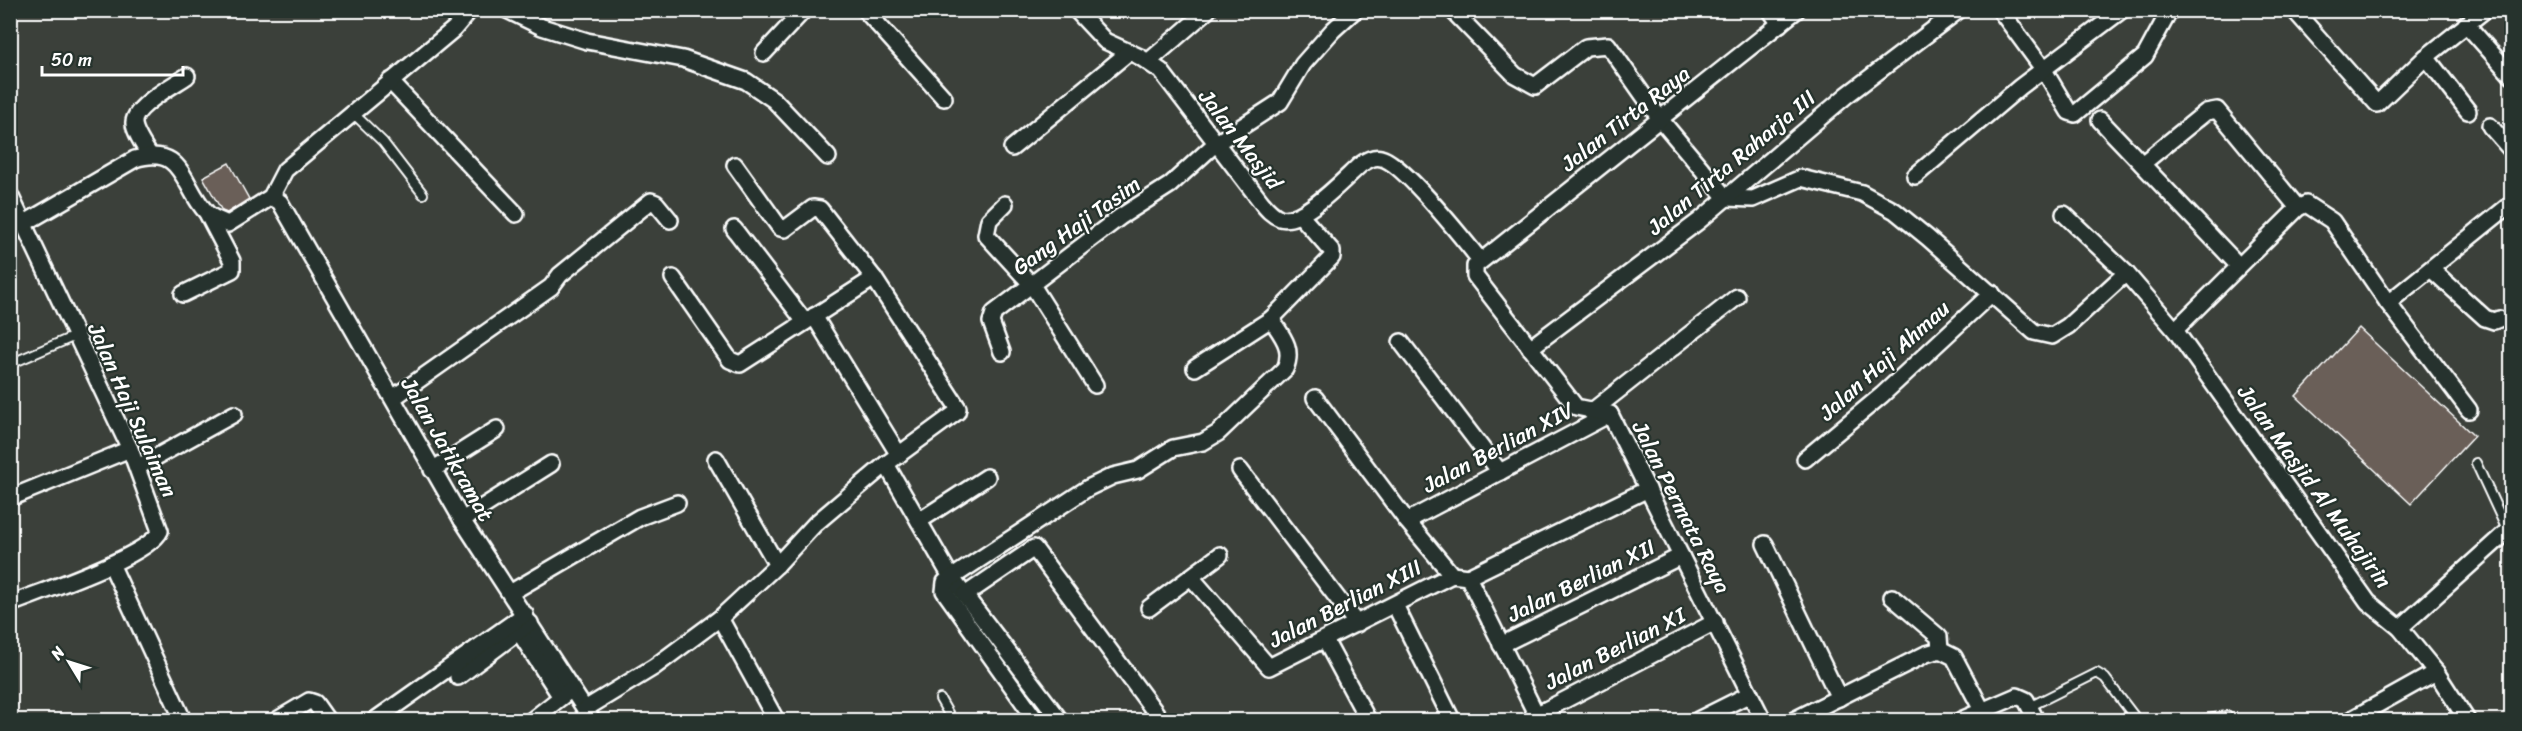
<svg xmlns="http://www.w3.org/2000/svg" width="2522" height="731" font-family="Sriracha,sans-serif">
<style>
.building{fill:#6b5f58;stroke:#fff;stroke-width:1.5}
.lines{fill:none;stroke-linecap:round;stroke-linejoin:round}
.lane-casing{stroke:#fff;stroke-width:12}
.street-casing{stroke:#fff;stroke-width:20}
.lane{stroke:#26332d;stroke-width:8}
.street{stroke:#26332d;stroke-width:15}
.labels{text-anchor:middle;stroke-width:4.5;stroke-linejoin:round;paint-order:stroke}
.street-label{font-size:22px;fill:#fff;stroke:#26332d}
</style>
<rect width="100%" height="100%" fill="#3b403a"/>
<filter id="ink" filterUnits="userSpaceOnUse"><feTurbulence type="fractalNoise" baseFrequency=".0167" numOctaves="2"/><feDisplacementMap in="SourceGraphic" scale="12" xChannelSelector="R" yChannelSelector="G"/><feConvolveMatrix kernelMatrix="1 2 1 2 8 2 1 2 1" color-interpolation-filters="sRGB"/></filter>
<g filter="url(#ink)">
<g class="building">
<path d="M229,163L249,199L227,213L222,211L203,177Z"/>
<path d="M2359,328L2474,436L2411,504L2296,396Z"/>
</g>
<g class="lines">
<defs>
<g id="lane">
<path d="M354,114L383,142L423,194"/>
<path d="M10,364L75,336"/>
<path d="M2476,463L2507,530"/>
<path d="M940,699L952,720"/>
<path d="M2029,707L2097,673L2105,678L2137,720"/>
<path d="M2202,720L2227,716"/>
</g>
<g id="street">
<path d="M507,10L542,27L587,41L683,59L746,81L774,100L828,157"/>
<path d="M865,10L944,98"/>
<path d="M1076,10L1105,41L1140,57L1161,71L1262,203C1267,209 1272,215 1280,218C1302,225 1344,179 1360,165C1366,161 1373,156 1381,158C1402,162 1464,240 1480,260"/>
<path d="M1452,10L1515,75L1535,86L1586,47L1608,45L1660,119L1726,198L1753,199L1801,178L1862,193L1895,211L1928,238L2034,332L2052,336L2068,326L2126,273L2175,330L2368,602L2400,628L2436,672L2467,720"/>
<path d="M1770,10L1780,24"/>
<path d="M2000,10L2044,70L2069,112L2075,114L2145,56L2170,10"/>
<path d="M2294,10L2377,104L2426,57L2485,10"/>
<path d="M2466,24L2512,76"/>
<path d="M764,53L804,10"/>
<path d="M2426,57L2468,111"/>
<path d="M1148,62L1208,10"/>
<path d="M390,81L516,214"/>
<path d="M2100,120L2238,265"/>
<path d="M2490,126L2512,151"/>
<path d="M1012,148L1129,52"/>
<path d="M149,154C144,146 135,133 134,124C132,107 174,85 187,76"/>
<path d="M2142,164L2206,112L2217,110L2298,208"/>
<path d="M1915,176L2020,87L2122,10"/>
<path d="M10,195L130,449L160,531C149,556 40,592 10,604"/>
<path d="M271,197L280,202L462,520L592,720"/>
<path d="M1005,204L989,220L986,235L1032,285L1095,385"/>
<path d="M2064,214L2126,273"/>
<path d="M25,223L135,159C184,144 181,185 207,213C212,218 222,221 228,224L271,197L285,170L454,29L470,10"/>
<path d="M734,229L805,322"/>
<path d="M2432,270L2485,318L2494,321L2499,319"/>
<path d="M673,278L730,360L740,364L874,278"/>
<path d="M183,294L232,270V261L208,215"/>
<path d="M2388,303L2469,410"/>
<path d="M814,316L899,455"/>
<path d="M2175,330L2298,208L2306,204L2332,221L2388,303L2512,203"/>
<path d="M1401,342L1500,472"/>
<path d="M1530,348L1699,221L1847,95L1959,10"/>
<path d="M1002,352L991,322L994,313L1120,217L1170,185L1215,144L1280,102L1303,64L1333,30L1355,10"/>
<path d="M1195,368L1271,319"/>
<path d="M393,398L551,287L560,275L651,201L656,203L670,220"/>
<path d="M1315,398L1407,521L1452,575L1468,577L1539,720"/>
<path d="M1591,412L1737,297"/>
<path d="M716,459L777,565"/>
<path d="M1805,459L1882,395L1992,293"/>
<path d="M886,464L951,577L1060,720"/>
<path d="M138,467L234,414"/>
<path d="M432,470L497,429"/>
<path d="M1240,470L1357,624"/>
<path d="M10,498L130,449"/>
<path d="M462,520L551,464"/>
<path d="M919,521L987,477"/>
<path d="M1407,521L1610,414"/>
<path d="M1765,544L1839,698"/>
<path d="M111,564L183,720"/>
<path d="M1191,577L1269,667L1452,575"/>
<path d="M1468,577L1648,489"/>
<path d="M510,593L640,517L677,503"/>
<path d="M965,595L1034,548L1161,720"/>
<path d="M1892,597L1939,637L1940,650"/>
<path d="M1395,605L1452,720"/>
<path d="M1149,608L1220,555"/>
<path d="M720,618L776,720"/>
<path d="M2400,628L2512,527"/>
<path d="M519,632L561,697"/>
<path d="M1325,640L1368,720"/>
<path d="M1501,645L1681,556"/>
<path d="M458,677L530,623"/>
<path d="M585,709L654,667L720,618L777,565L815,524L886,464L957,412L958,408L874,278L820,209L813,208L785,229L780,228L735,165"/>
<path d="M1536,715L1715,622"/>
<path d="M277,720L309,701L315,703L327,720"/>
<path d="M375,720L525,614"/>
<path d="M532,720L569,691"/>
<path d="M1036,720L944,591L945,582L1088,488L1113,476L1138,470L1173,448L1203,442L1218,433L1285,369C1294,348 1282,336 1271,319L1332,257V251L1300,215"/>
<path d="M1698,720L1750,694"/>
<path d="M1763,720L1610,414L1576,407L1475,276V266L1797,10"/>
<path d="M1794,720L1926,654L1940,650L1954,657L1982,710"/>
<path d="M1961,720L2017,696L2026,700L2036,720"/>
<path d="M2350,720L2436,672"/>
</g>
</defs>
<use href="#lane" class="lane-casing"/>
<use href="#street" class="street-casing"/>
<use href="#lane" class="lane"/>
<use href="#street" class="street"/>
</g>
</g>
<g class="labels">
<g class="street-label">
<text transform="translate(1625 118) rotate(-38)" y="8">Jalan Tirta Raya</text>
<text transform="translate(1241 139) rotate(52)" y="8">Jalan Masjid</text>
<text transform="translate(1731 162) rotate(-40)" y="8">Jalan Tirta Raharja III</text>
<text transform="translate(1076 225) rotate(-36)" y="8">Gang Haji Tasim</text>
<text transform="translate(1884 360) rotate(-42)" y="8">Jalan Haji Ahmau</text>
<text transform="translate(133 410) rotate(66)" y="8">Jalan Haji Sulaiman</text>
<text transform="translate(1498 447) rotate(-28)" y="8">Jalan Berlian XIV</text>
<text transform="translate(448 449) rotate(60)" y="8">Jalan Jatikramat</text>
<text transform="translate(2315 486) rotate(54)" y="8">Jalan Masjid Al Muhajirin</text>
<text transform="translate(1682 507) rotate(63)" y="8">Jalan Permata Raya</text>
<text transform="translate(1581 580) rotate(-26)" y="8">Jalan Berlian XII</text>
<text transform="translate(1345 603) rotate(-27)" y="8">Jalan Berlian XIII</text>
<text transform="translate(1615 648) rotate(-27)" y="8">Jalan Berlian XI</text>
</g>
</g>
<rect width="2522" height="731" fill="none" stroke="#26332d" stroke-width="36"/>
<rect x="18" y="18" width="2486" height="695" fill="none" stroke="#fff" stroke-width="2" filter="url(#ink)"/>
<g transform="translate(69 662) rotate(308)" stroke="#26332d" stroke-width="4.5" paint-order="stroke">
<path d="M0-4.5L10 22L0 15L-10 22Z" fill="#ffffff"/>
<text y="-9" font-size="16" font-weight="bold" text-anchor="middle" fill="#ffffff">N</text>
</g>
<path d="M42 66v9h141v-9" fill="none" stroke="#ffffff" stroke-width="3"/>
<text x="51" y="66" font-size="18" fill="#ffffff" stroke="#26332d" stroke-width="4.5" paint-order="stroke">50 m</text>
</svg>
